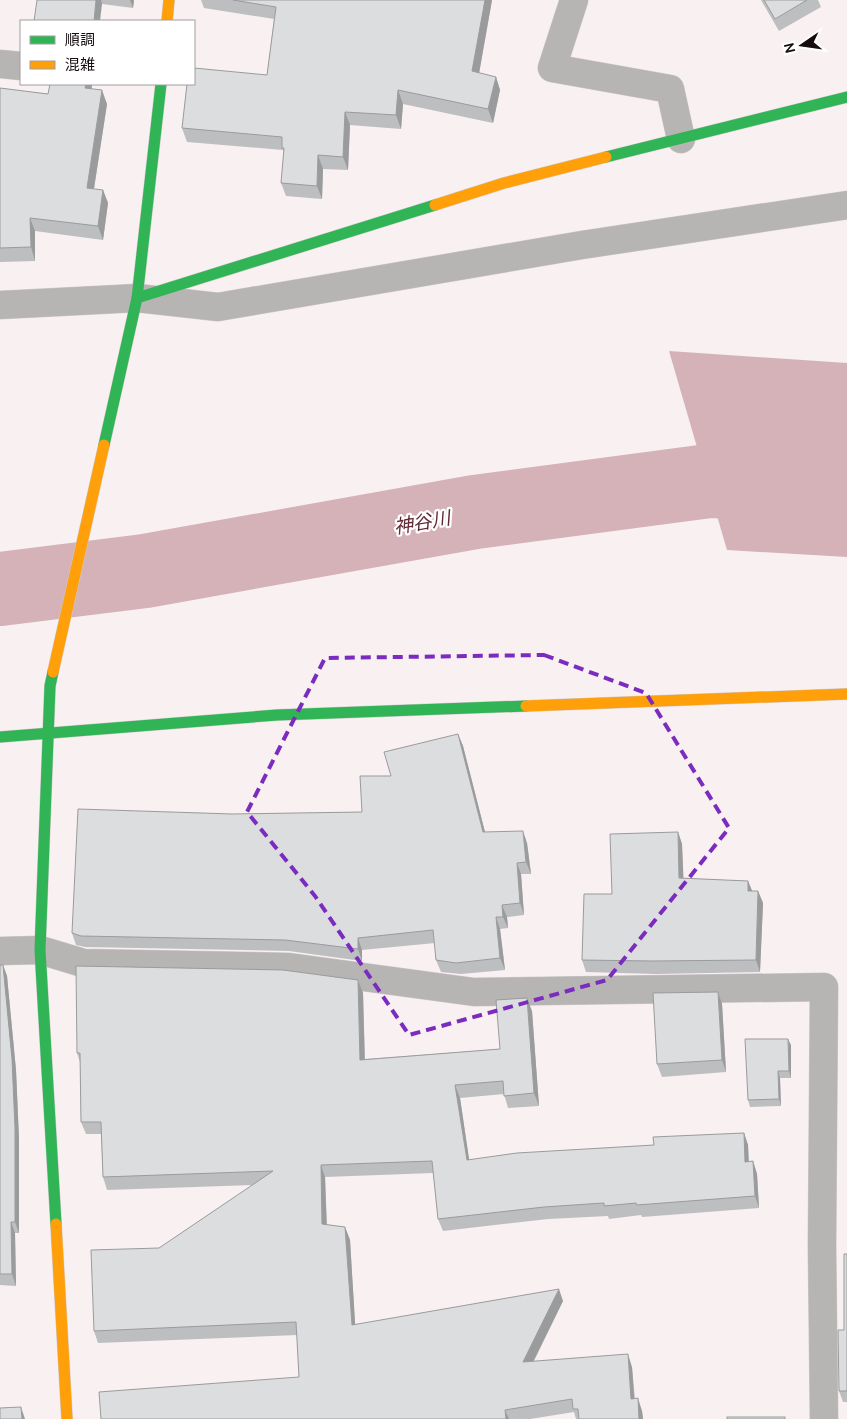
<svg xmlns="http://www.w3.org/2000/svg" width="847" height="1419" font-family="Ubuntu,'Noto Sans JP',sans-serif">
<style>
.water{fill:#d4b2b8}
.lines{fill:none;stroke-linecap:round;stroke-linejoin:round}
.river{stroke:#d4b2b8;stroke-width:74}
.street-casing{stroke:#d3cccd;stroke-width:29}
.fast-casing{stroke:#d3cccd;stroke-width:12}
.slow-casing{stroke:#d3cccd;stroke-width:12}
.street{stroke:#b7b4b4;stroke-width:28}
.fast{stroke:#30b455;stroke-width:11}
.slow{stroke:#ff9f0a;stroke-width:11}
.wall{fill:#bdbec0}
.shaded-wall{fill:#9a9b9c}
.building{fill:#dcdddf;stroke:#9a9b9c}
.marked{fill:none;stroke:#7b2cbf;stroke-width:4;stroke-dasharray:10 6;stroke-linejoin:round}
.labels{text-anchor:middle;stroke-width:4.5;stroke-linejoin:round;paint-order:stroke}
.water-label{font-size:19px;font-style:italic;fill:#622835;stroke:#fff}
</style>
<rect width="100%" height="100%" fill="#f8f0f1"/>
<path class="water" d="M669,351L847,363V557L727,550Z"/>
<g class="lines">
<path class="river" d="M0,589L145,571L475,512L709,481L847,486"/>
<defs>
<g id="street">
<path d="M574,0L552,68L670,89L681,139"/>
<path d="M0,64L21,66"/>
<path d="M0,305L137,298L218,307L582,245L847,205"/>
<path d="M0,951L40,950L83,963L289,967L474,992L824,987L822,1246L824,1419"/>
</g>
<g id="fast">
<path d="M606,157L847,97"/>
<path d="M137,298L435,205"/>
<path d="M104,445L137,298L161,84"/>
<path d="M53,672L50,686L40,950L56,1224"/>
<path d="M0,737L277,715L526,706"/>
</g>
<g id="slow">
<path d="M167,21L169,0"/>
<path d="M435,205L504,183L606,157"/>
<path d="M53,672L104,445"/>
<path d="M526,706L847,694"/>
<path d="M56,1224L67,1419"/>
</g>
</defs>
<use href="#street" class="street-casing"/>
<use href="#fast" class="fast-casing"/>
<use href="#slow" class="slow-casing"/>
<use href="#street" class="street"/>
<use href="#fast" class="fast"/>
<use href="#slow" class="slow"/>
</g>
<g class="wall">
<path d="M37,0H134L133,8L102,4Z"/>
<path d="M201,0H492L479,73L496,77L500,90L493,123L403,104L401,129L350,125L348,170L323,169L322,199L286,196L281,183L284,152L283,150L187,142L182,128L267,75L274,19L204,8Z"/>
<path d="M761,0H818L821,7L779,31Z"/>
<path d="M50,84H92V89L107,104L94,189L103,190L108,203L103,240L35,231V261L0,262V88L48,94Z"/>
<path d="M458,734L463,746L485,832L527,843L531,874H521L524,915L507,917L508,928L500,929L505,970L461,974L441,972L436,960L435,943L362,950V961L289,951L85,947L76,945L72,933L232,814L362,812L391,776Z"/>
<path d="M678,832L682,844L683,878L748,881L752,891H758L763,903L760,972L656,974L586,972L582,960L612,894Z"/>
<path d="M0,965H3L7,976L16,1070L19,1139V1233H15L16,1286L0,1285Z"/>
<path d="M358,980L363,993L365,1059L500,1049L532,1011L539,1106L508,1108L504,1094L460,1098L469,1160L654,1145L744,1133L748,1145L749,1161H753L757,1174L759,1208L642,1217L641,1215L609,1219L608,1216L548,1219L443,1231L438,1219L433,1173L325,1177L327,1225L345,1227L350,1240L355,1325L563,1301L534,1361L632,1367L635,1399L642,1411L643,1419H576L574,1412L530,1419H101L299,1377L297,1335L98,1343L94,1331L159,1248L253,1185L107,1190L103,1177L101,1134H86L81,1122L80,1062L77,1053Z"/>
<path d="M718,992L722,1004L726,1072L662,1077L657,1064Z"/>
<path d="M791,1045V1078H780L781,1106L750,1107L748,1100Z"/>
<path d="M847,1254V1402H843L839,1391L844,1330Z"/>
</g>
<g class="shaded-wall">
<path d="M96,0H101L102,4L100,21H94Z"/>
<path d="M130,0H134L133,8Z"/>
<path d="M485,0H492L477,85L472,71Z"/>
<path d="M496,77L500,90L493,123L488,109Z"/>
<path d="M86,84H92L90,101L85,88Z"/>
<path d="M102,90L107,104L92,201L87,188Z"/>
<path d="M398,90L403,104L401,129L396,115Z"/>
<path d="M345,112L350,125L348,170L343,157Z"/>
<path d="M318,155L323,169L322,199L317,186Z"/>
<path d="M103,190L108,203L103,240L98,226Z"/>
<path d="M30,218L35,231V261L31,247Z"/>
<path d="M458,734L463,746L488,844L483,832Z"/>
<path d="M523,831L527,843L531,874L526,862Z"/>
<path d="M678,832L682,844L684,890L679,878Z"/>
<path d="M517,863L521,874L524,915L520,903Z"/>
<path d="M748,881L753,893L748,891Z"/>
<path d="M758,891L763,903L760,972L756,960Z"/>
<path d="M502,905L507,917L508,928L503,917Z"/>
<path d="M496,917L500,929L505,970L500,958Z"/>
<path d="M358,938L362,950V961L358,949Z"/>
<path d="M3,965L7,976L16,1070L19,1139V1233L15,1222Z"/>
<path d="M358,980L363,993L365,1072L360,1060Z"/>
<path d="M718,992L722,1004L726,1072L722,1060Z"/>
<path d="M527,998L532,1011L539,1106L534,1093Z"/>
<path d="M788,1039L791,1045V1078L789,1071Z"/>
<path d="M778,1071L780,1078L781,1106L779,1099Z"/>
<path d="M455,1085L460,1098L471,1172L467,1160Z"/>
<path d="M744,1133L748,1145L749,1174L745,1162Z"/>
<path d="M753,1161L757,1174L759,1208L755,1196Z"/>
<path d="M321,1165L325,1177L327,1237L322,1224Z"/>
<path d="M11,1222L15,1233L16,1286L12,1274Z"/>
<path d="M345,1227L350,1240L356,1338L352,1325Z"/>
<path d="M559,1289L563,1301L527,1374L523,1362Z"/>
<path d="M628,1354L632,1367L635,1411L631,1399Z"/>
<path d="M638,1398L642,1411L643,1419H639Z"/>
<path d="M21,1407L25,1419H22Z"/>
<path d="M505,1410L509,1419H506Z"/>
</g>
<g class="building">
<path d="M37,0H96L94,21H34Z"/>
<path d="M233,0H485L472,71L496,77L488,109L398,90L396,115L345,112L343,157L318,155L317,186L281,183L284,148H282V137L182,128L187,84H194V68L267,75L276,7Z"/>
<path d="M764,0H807L775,19Z"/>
<path d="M50,84H86L85,88L102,90L87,188L103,190L98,226L30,218L31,247L0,248V88L48,94Z"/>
<path d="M458,734L483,832L523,831L526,862L517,863L520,903L502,905L503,917H496L500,958L456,963L436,960L433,930L358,938V949L285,940L81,936L72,933L78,809L232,814L362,812L360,776H391L384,752Z"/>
<path d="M678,832L679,878L748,881V891H758L756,960L652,961L582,960L584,894H612L610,834Z"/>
<path d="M0,965H3L12,1059L15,1128V1222H11L12,1274H0Z"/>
<path d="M76,966L283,970L358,980L360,1060L500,1049L496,1000L527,998L534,1093L504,1096L503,1081L455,1085L467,1160L517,1153L654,1145L653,1137L744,1133L745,1162L753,1161L755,1196L637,1205L636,1203L604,1206V1203L544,1207L438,1219L432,1161L321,1165L322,1224L345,1227L352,1325L559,1289L523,1362L628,1354L631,1399L638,1398L639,1419H579L578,1409H573L572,1399L505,1410L506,1419H101L99,1392L299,1377L296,1322L94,1331L91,1250L159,1248L273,1171L103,1177L101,1122H81L80,1053H77Z"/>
<path d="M718,992L722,1060L657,1064L653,993Z"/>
<path d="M745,1039H788L789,1071H778L779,1099L748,1100Z"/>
<path d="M844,1254H847V1391H839L838,1330H844Z"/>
<path d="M21,1407L22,1419H0V1408Z"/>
<rect x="727" y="1417" width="58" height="2"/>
</g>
<path class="marked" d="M544,655L646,693L729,828L607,980L409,1035L315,896L247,812L325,658Z"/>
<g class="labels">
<g class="water-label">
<text transform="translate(422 522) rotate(-10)" y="7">神谷川</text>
</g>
</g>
<rect x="20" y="20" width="175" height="65" fill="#ffffff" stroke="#a19e9e"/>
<rect x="30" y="36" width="25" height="8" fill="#30b455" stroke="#a19e9e"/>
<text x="65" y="45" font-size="15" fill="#140c0d">順調</text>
<rect x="30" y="61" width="25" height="8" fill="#ff9f0a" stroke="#a19e9e"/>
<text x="65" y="70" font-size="15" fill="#140c0d">混雑</text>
<g transform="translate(802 45) rotate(257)" stroke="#ffffff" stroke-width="4" paint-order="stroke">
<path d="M0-4L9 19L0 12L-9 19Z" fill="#140c0d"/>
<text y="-8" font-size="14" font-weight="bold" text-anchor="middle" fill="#140c0d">N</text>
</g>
</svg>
